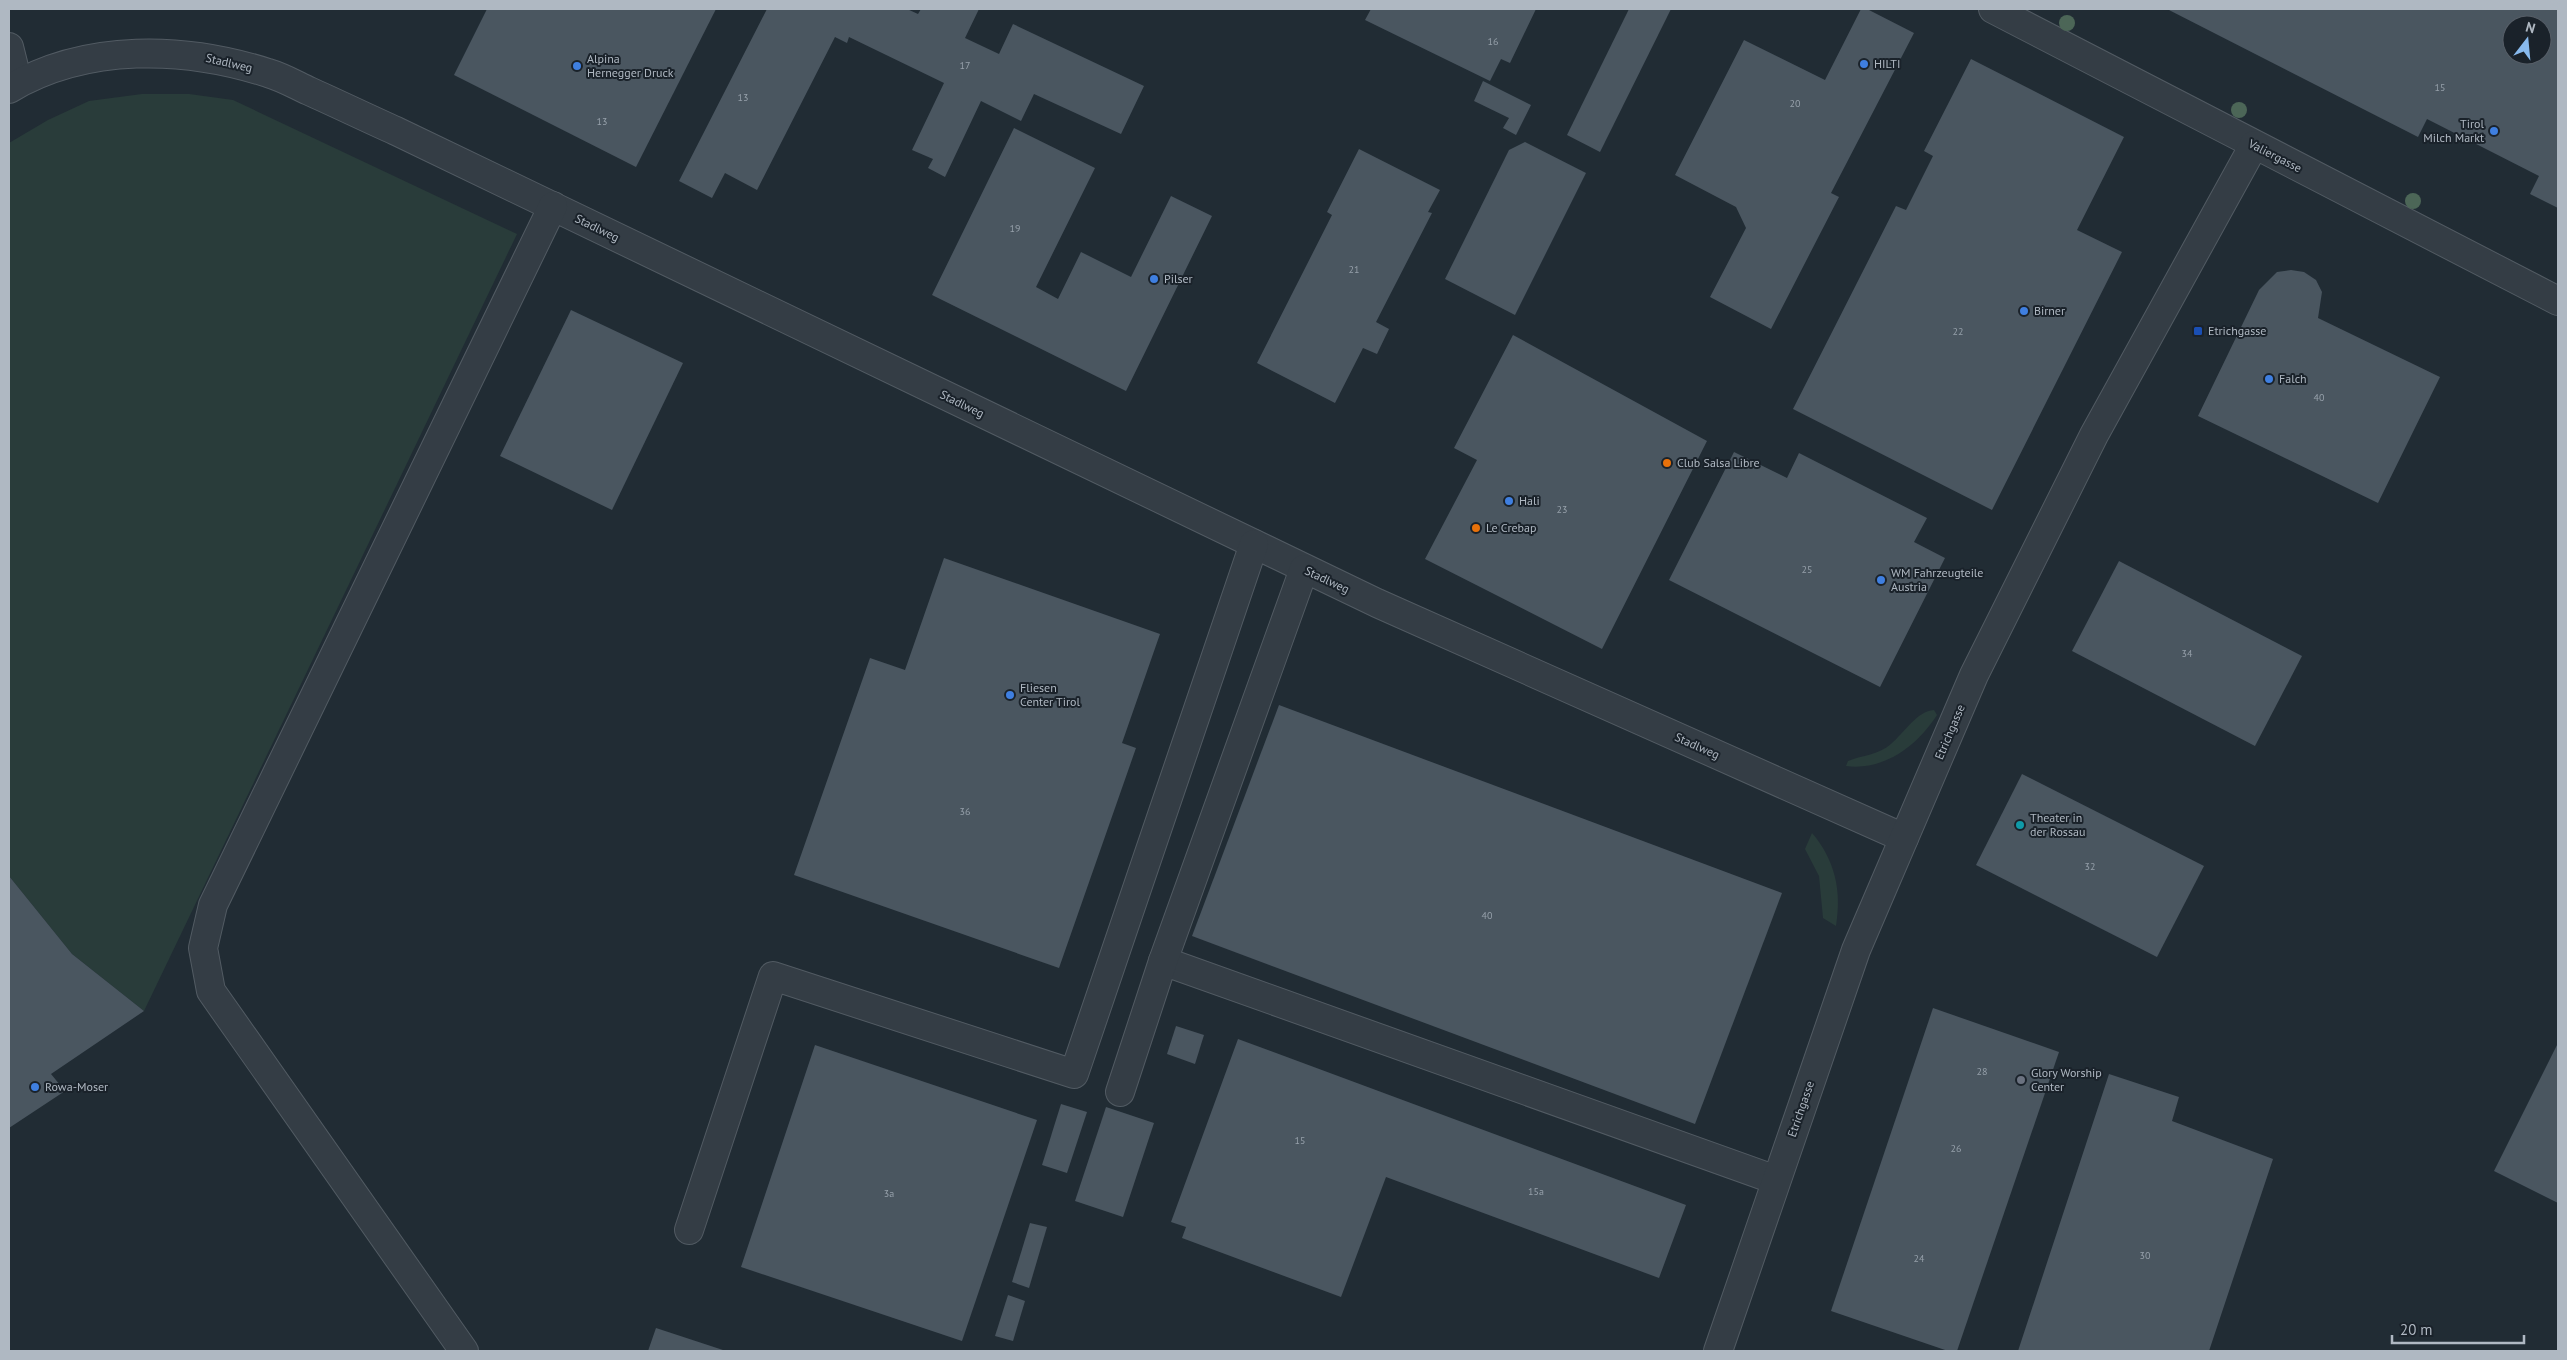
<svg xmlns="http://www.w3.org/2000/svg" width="2567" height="1360" font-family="'PT Sans',sans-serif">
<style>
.green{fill:#293c3a}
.building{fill:#4a5660;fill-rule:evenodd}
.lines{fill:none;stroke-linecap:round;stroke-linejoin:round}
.minor-casing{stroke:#525b63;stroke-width:30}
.minor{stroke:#343d45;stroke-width:28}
.tree{fill:#4c6657}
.shop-dot{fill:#3f7fe0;stroke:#1a222a;stroke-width:2}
.transit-dot{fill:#1a4fb4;stroke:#1a222a;stroke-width:2}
.food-dot{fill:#e8710a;stroke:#1a222a;stroke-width:2}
.culture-dot{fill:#0f9aa8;stroke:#1a222a;stroke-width:2}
.worship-dot{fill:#6b7280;stroke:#1a222a;stroke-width:2}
.labels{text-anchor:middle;stroke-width:4;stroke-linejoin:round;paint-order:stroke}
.number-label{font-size:10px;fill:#96a0aa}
.poi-label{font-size:12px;fill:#afb8c2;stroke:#1a222a;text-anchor:start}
.street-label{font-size:12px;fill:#afb8c2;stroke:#1a222a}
</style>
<rect width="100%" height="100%" fill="#212c34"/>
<g class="green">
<path d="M142,94H189L233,100L517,234L144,1011L72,954L9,876V143L48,120L89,101Z"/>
<path d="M1934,710L1937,715C1917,746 1884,771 1846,766L1848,761C1863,755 1878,755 1891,744C1904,733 1917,711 1934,710Z"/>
<path d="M1812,833C1835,860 1842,891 1836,926L1823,918L1819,876L1805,849Z"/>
</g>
<g class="building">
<path d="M487,9H716L636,167L454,75Z"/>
<path d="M767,9H907L918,14L921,9H979L965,38L999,54L1013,24L1144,86L1121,134L1034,94L1021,121L981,101L945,177L928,168L933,159L912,150L944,83L849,37L847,43L835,37L757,190L725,173L712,198L679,181Z"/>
<path d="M1371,9H1536L1510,63L1501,59L1490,81L1365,20Z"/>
<path d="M1629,9H1671L1600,152L1567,135Z"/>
<path d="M1861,9H1867L1914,33L1831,193L1839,197L1771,329L1710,297L1746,228L1736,207L1675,175L1744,40L1825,80Z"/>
<path d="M2167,9H2558V208L2530,194L2539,176L2427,119L2418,137ZM2512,25H2542V55H2512Z"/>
<path d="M1971,59L2124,137L2077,230L2122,252L1992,510L1793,409L1896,206L1906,210L1933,156L1924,151Z"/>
<path d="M1483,81L1531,105L1516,135L1503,128L1509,118L1474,101Z"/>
<path d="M1014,128L1095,168L1036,287L1058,299L1081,252L1131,277L1171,196L1212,216L1126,391L932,295Z"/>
<path d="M1525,142L1586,173L1515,315L1445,279L1509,150Z"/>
<path d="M1359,149L1440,190L1428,212L1432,213L1376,322L1389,329L1377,354L1363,348L1335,403L1257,363L1332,215L1327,212Z"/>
<path d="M2291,270L2304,272L2316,280L2322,292L2318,318L2440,377L2378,503L2198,416L2259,290L2277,272Z"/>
<path d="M571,310L683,363L612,510L500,456Z"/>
<path d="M1513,335L1707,441L1602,649L1425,559L1477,460L1454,448Z"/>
<path d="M1734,452L1787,478L1799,453L1927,518L1914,542L1945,558L1880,687L1669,580Z"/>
<path d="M944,558L1160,634L1122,743L1136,748L1059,968L794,875L870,658L905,670Z"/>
<path d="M2119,561L2302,656L2255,746L2072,651Z"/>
<path d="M1279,705L1782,893L1695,1124L1192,936Z"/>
<path d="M2022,774L2204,866L2157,957L1976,865Z"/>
<path d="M9,876L72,954L144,1011L51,1074L65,1091L9,1128Z"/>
<path d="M1933,1008L2059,1052L1957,1351H1948L1831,1311Z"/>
<path d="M1176,1026L1204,1035L1195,1064L1167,1054Z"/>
<path d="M1238,1039L1686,1205L1659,1278L1386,1177L1341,1297L1182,1238L1186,1227L1171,1222Z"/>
<path d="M2558,1043V1203L2494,1171Z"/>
<path d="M815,1045L1037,1120L962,1341L741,1267Z"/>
<path d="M2109,1074L2179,1097L2172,1121L2273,1159L2209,1351H2018Z"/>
<path d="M1061,1104L1087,1112L1067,1173L1042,1165Z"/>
<path d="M1106,1107L1154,1123L1123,1217L1075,1201Z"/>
<path d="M1030,1223L1047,1227L1029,1288L1012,1282Z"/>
<path d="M1008,1295L1025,1301L1013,1341L995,1336Z"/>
<path d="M656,1328L726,1351H648Z"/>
</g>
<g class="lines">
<defs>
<g id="minor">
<path d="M1993,9L2558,301"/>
<path d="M9,47L18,83"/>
<path d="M9,89C86,43 185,46 268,73C282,77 296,85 309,91C338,104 367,118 396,131L1377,603L1904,838"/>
<path d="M1163,961L1776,1180"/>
<path d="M1120,1092L1163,961L1304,569"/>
<path d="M689,1230L773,976L1074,1074L1254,544"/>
<path d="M464,1351L211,991L203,948L213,905L553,206"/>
<path d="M1718,1351L1856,950L1974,675L2094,435L2254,145"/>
</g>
</defs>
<use href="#minor" class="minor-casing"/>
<use href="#minor" class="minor"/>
</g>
<g class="tree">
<circle cx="2067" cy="23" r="8"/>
<circle cx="2239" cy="110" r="8"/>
<circle cx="2413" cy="201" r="8"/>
</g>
<g class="shop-dot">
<circle cx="1864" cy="64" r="5"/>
<circle cx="577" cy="66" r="5"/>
<circle cx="2494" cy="131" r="5"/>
<circle cx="1154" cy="279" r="5"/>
<circle cx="2024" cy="311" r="5"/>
<circle cx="2269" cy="379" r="5"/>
<circle cx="1509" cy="501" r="5"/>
<circle cx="1881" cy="580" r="5"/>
<circle cx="1010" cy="695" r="5"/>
<circle cx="35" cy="1087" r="5"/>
</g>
<rect class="transit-dot" x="2193" y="326" width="10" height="10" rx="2.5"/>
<g class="food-dot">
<circle cx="1667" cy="463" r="5"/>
<circle cx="1476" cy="528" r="5"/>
</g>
<circle class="culture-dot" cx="2020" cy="825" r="5"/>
<circle class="worship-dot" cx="2021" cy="1080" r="5"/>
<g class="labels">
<g class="number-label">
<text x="1493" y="45">16</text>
<text x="965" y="69">17</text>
<text x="2440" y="91">15</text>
<text x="743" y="101">13</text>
<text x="1795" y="107">20</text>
<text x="602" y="125">13</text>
<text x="1015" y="232">19</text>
<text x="1354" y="273">21</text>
<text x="1958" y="335">22</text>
<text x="2319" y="401">40</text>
<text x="1562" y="513">23</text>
<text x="1807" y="573">25</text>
<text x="2187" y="657">34</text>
<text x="965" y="815">36</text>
<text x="2090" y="870">32</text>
<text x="1487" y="919">40</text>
<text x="1982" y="1075">28</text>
<text x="1300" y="1144">15</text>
<text x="1956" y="1152">26</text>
<text x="1536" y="1195">15a</text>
<text x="889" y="1197">3a</text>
<text x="2145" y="1259">30</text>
<text x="1919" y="1262">24</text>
</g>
<g class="poi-label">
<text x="587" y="63">Alpina<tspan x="587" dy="14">Hernegger Druck</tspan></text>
<text x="1874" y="68">HILTI</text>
<text x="2484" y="128" text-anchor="end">Tirol<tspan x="2484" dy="14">Milch Markt</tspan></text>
<text x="1164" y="283">Pilser</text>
<text x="2034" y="315">Birner</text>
<text x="2208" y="335">Etrichgasse</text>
<text x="2279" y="383">Falch</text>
<text x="1677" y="467">Club Salsa Libre</text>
<text x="1519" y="505">Hali</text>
<text x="1486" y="532">Le Crebap</text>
<text x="1891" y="577">WM Fahrzeugteile<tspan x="1891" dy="14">Austria</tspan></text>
<text x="1020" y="692">Fliesen<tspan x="1020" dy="14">Center Tirol</tspan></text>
<text x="2030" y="822">Theater in<tspan x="2030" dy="14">der Rossau</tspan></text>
<text x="2031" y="1077">Glory Worship<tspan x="2031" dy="14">Center</tspan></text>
<text x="45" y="1091">Rowa-Moser</text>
</g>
<g class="street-label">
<text transform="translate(229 63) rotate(13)" y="4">Stadlweg</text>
<text transform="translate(2275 156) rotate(27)" y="4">Valiergasse</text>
<text transform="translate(597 228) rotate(26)" y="4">Stadlweg</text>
<text transform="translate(962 404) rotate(26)" y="4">Stadlweg</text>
<text transform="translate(1327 580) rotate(25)" y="4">Stadlweg</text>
<text transform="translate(1950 732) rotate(-67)" y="4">Etrichgasse</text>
<text transform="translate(1697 746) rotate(24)" y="4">Stadlweg</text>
<text transform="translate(1801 1109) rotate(-71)" y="4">Etrichgasse</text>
</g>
</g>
<rect width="2567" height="1360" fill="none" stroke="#afb8c2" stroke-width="20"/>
<g transform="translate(2527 40) rotate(16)"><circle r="24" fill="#1a222a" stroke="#565e67"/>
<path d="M0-4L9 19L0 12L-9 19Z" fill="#88baee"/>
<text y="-8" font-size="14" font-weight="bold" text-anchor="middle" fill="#afb8c2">N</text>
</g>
<path d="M2392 1335v8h132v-8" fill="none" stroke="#afb8c2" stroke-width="2.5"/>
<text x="2400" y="1335" font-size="15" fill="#afb8c2" stroke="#1a222a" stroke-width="4" paint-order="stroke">20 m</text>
</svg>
